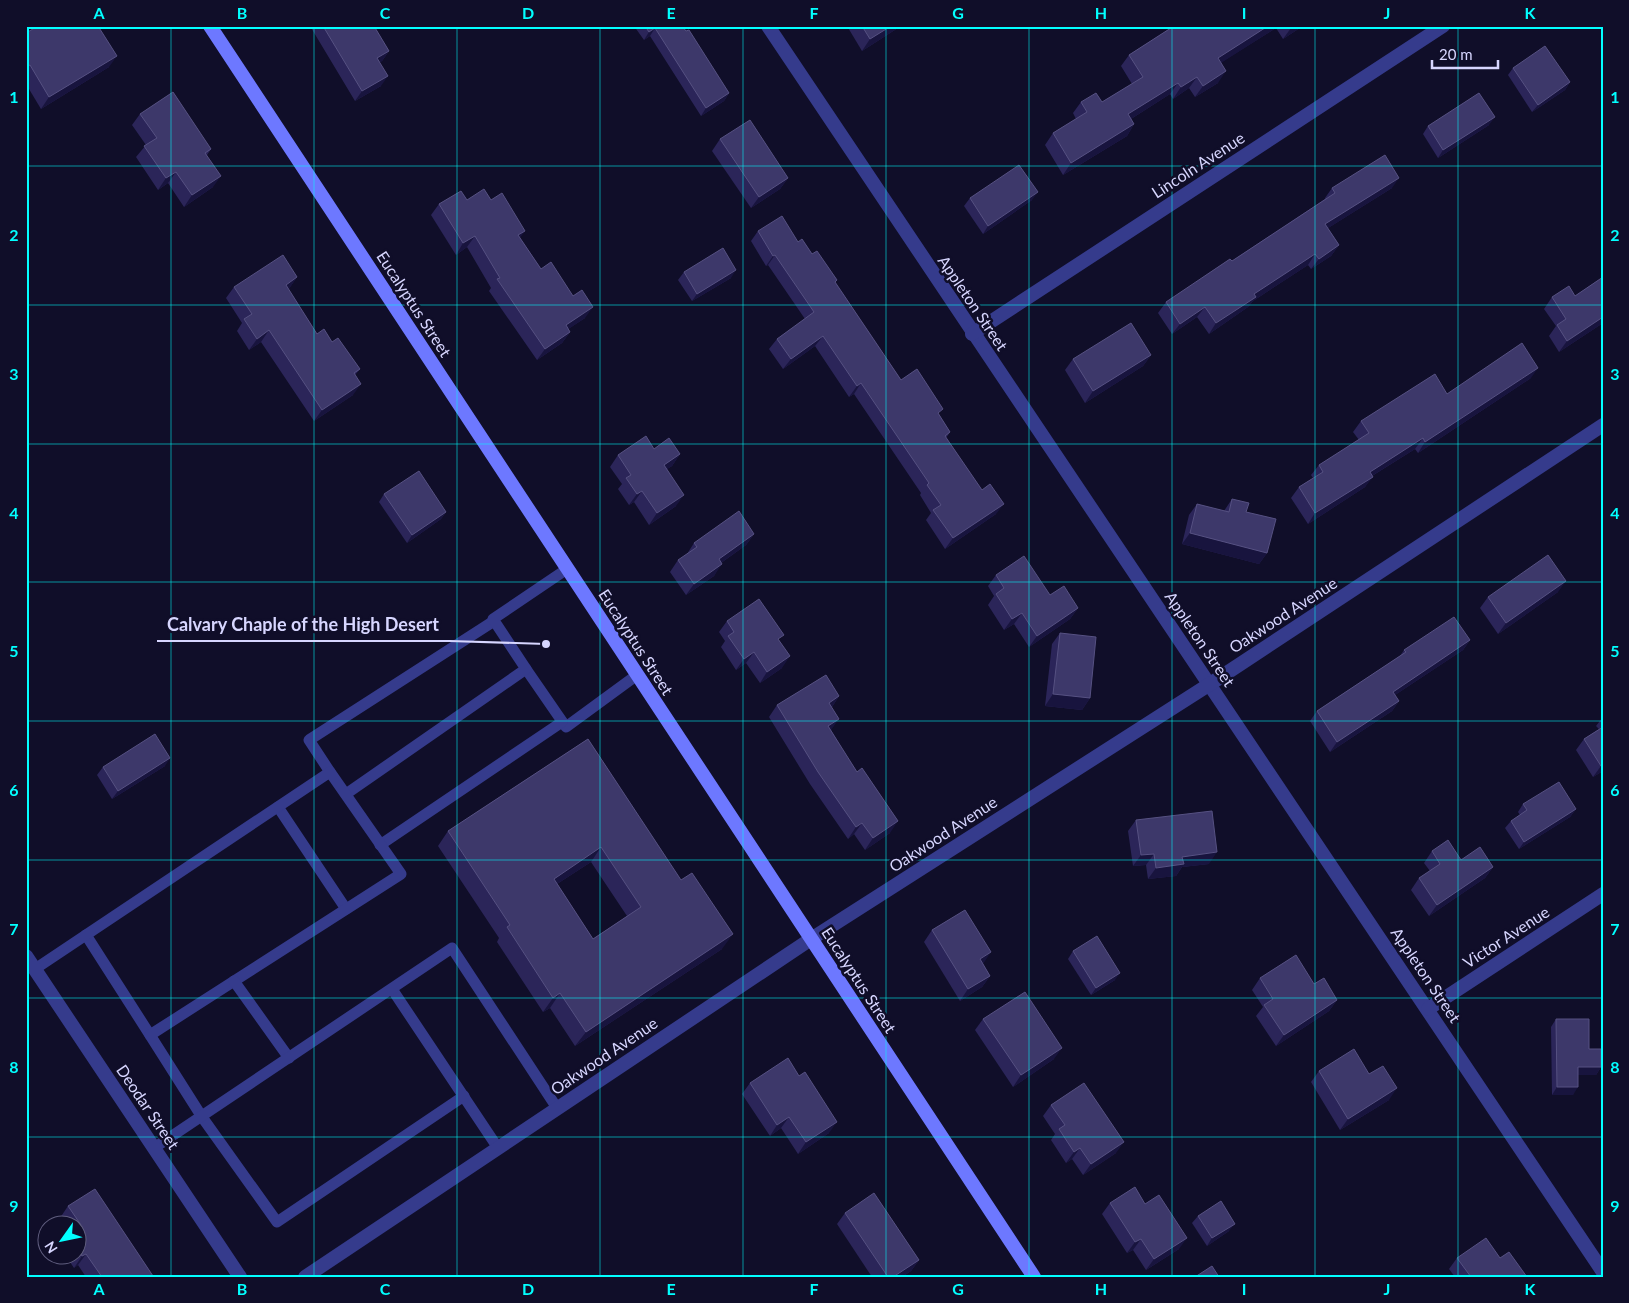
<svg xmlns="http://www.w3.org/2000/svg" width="1629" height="1303" font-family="Lato,sans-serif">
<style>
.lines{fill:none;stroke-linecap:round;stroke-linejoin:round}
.service{stroke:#353b8c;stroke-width:11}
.minor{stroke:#353b8c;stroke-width:14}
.secondary{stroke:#6d78ff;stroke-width:14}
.wall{fill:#2b2559;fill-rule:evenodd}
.shaded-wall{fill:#18143e}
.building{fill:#3d386a;stroke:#565182;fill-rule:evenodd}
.grid{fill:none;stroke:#02ffff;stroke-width:1;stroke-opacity:0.55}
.labels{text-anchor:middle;stroke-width:5;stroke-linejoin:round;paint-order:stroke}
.street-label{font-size:16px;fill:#d7d6ff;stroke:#100e29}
.leader{fill:none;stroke:#d7d6ff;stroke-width:2}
.callout-dot{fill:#d7d6ff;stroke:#100e29;stroke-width:2}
.callout-label{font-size:18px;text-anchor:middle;font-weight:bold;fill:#d7d6ff;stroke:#100e29;stroke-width:5;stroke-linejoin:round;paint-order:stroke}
.neatline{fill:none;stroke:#02ffff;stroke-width:2}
.grid-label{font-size:16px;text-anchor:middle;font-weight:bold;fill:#02ffff}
</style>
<rect width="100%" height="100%" fill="#100e29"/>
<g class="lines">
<g class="service">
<path d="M526,669L566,727L637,675"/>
<path d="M330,772L309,740L494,621"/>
<path d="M346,794L526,669L493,619L567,569"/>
<path d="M278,807L346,909"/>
<path d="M380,845L562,722"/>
<path d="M86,935L150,1035"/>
<path d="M35,969L330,772L401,874L150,1035L202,1117L277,1222L464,1096"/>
<path d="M234,981L289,1058"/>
<path d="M392,989L498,1148"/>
<path d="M154,1148L452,948L557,1108"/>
</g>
<g class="minor">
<path d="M768,26C1045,442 1325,856 1603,1272"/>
<path d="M972,334L1443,26"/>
<path d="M26,956L240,1277"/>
<path d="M1428,1009L1603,894"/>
<path d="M305,1277L811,939L1210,684L1603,425"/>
</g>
<path class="secondary" d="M210,26L1034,1277"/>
</g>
<g class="wall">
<path d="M310,26H374L389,51L382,61L380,62L381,86L355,101Z"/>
<path d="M634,26H682L729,93L724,101L701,116L650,36L644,40Z"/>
<path d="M847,26H901L862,51Z"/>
<path d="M1174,26H1303L1283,39L1276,28L1220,63L1218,83L1195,97L1189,88L1173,99L1170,94L1131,119L1134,124L1127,136L1063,175L1045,145L1053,133L1076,119L1073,113L1081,102H1102L1132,84L1121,66L1129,55Z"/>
<path d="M46,29L109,67L41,109L26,84V33Z"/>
<path d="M1513,68L1570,82L1565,90L1532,112L1508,75Z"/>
<path d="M140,114L211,149L207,155L213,187L184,207L168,183L158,190L136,157L146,145L132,125Z"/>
<path d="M1489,125L1438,158L1423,134L1428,126Z"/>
<path d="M720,139L788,178L780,189L751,208L712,151Z"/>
<path d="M1332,188H1392L1328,228L1339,245L1331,256L1311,269L1308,265L1253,301L1248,307L1209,334L1197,317L1172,334L1158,313L1166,302L1232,261L1325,199V198Z"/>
<path d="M970,198L1032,200L983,234L964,206Z"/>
<path d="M467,200H491L520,238L541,269L585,318L568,329L570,332L562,343L537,360L489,291L491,288L467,247L456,255L431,215L439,204Z"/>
<path d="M758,231L798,242L812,254L835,283L901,380L939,415L950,432L946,438L996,514L945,549L926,520L931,513L920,495L921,493L854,394L849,397L815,346L783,369L769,349L777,339L805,319L768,265L766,266L751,241Z"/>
<path d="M684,272L731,278L692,301L678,280Z"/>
<path d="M297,277L288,290L317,334L332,342L360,369L355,375L353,395L314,421L261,342L249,350L237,331L242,323L226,298L234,287Z"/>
<path d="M1603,277V323L1559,352L1549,336L1556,326L1544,309L1552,297L1575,296Z"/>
<path d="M1151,355L1143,366L1085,403L1065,370L1073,359Z"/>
<path d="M1531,378L1418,453L1415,449L1372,476L1365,487L1308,524L1291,498L1299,487L1313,478L1311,475L1319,465L1359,440L1353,432L1361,421L1447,394Z"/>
<path d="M680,454L672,466L667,469L676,506L649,525L634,502L629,505L618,489L622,484L610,467L618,455Z"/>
<path d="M384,494L446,512L441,519L407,543L379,502Z"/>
<path d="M1232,499L1246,512L1267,553L1259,564L1182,544L1189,515L1197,504L1224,511Z"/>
<path d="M754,534L746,545L721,563L714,576L686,595L670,572L678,560L687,554L694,543Z"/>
<path d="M996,575L1050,595L1078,608L1070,619L1029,647L1014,624L1004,630L988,605L994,596L988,586Z"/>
<path d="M1558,592L1498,634L1480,608L1488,597Z"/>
<path d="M727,621L780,641L782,668L760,683L746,663L736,670L721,647L725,641L719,632Z"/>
<path d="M1060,633L1090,698L1082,710L1045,706L1052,644Z"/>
<path d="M1470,640L1463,650L1395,695L1399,701L1392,711L1330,752L1310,721L1317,711L1400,656L1404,650Z"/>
<path d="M839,696L832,707L831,730L890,833L865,850L854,834L848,839L810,784L769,717L777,705Z"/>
<path d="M1603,717V771L1593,777L1576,750L1584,739L1599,729L1596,726Z"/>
<path d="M588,739L722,949L575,1046L550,1008L543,1012L497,942L499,938L438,846L448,831ZM591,862L627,916L593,939L557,884Z"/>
<path d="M165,766L112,799L97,775L103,767Z"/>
<path d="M1523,804L1576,809L1570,817L1519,849L1505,828L1511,821L1520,815L1518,812Z"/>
<path d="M1136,820L1209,864L1182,867L1176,876L1148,879L1146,865L1133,866L1128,831Z"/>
<path d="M1432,851L1493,867L1485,878L1429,916L1411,890L1419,878L1430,871L1424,863Z"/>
<path d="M932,930L983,964L990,976L982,987L960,1001L924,942Z"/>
<path d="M1073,951L1115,980L1091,995L1068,959Z"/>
<path d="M1260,978L1314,984L1337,1000L1329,1011L1276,1046L1256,1016L1263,1007L1252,990Z"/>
<path d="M983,1019L1054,1059L1013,1087L975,1030Z"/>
<path d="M1556,1019L1589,1049L1601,1067L1596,1075H1578L1573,1095H1552L1551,1027Z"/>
<path d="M1319,1071L1369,1074L1389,1100L1340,1130L1311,1082Z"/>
<path d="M750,1083L829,1133L798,1154L781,1128L770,1136L742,1094Z"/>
<path d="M1051,1105L1116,1153L1083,1175L1072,1159L1066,1163L1051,1140L1055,1134L1043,1116Z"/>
<path d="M1110,1203L1145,1204L1179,1249L1146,1270L1133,1250L1127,1253L1102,1214Z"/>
<path d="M68,1206L153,1277H86L78,1265L74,1268L66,1256H78V1226H66L60,1218Z"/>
<path d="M845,1213L919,1260L911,1271L902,1277H872L837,1224Z"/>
<path d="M1198,1216L1229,1231L1207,1246L1192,1223Z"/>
<path d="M1457,1258H1500L1527,1277H1455L1449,1269Z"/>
</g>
<g class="shaded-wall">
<path d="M891,26H901L862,51L870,39Z"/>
<path d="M1268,26H1277L1276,28L1210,70L1218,58Z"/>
<path d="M1293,26H1303L1283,39L1291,28Z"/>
<path d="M655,28L650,36L644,40L649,32Z"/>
<path d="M389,51L382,61L370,68L377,58Z"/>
<path d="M117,56L109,67L41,109L49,97Z"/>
<path d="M1226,71L1218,83L1195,97L1203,86Z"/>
<path d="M388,76L381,86L355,101L362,91Z"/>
<path d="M1197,77L1189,88L1173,99L1181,87Z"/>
<path d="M1570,82L1565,90L1532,112L1538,105Z"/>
<path d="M1178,83L1170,94L1120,126L1128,114Z"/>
<path d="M729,93L724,101L701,116L706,108Z"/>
<path d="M1495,117L1489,125L1438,158L1443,150Z"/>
<path d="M1134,124L1127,136L1063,175L1071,163Z"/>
<path d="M176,172L168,183L158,190L166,178Z"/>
<path d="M221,176L213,187L184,207L192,195Z"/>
<path d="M788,178L780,189L751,208L759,197Z"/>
<path d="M1399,178L1392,188L1317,235L1325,224Z"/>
<path d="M1038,192L1032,200L983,234L988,226Z"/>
<path d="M525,231L517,242L518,235Z"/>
<path d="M475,236L467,247L456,255L463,243Z"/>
<path d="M1339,245L1331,256L1311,269L1319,259Z"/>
<path d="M1315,254L1308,265L1253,301L1248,307L1209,334L1216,323L1254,294Z"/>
<path d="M775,255L768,265L766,266L773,256Z"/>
<path d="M736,270L731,278L692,301L697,294Z"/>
<path d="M297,277L289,289L278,297L286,285Z"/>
<path d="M593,307L585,318L558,336L566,325Z"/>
<path d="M1205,307L1197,317L1172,334L1180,324Z"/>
<path d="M1603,317V323L1559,352L1567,341Z"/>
<path d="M269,330L261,342L249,350L257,339Z"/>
<path d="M570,332L562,343L537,360L545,349Z"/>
<path d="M823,336L815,346L783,369L791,359Z"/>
<path d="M1151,355L1143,366L1085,403L1093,391Z"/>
<path d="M1538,368L1531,378L1418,453L1425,442Z"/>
<path d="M861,383L854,394L849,397L857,386Z"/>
<path d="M361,384L353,395L314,421L322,410Z"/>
<path d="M1423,438L1415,449L1362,482L1370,472Z"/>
<path d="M680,454L672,466L656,476L664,465Z"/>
<path d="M1373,477L1365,487L1308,524L1315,513Z"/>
<path d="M642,491L634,502L629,505L637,494Z"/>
<path d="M684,495L676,506L649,525L657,513Z"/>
<path d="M1004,504L996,514L945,549L953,538Z"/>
<path d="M446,512L441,519L407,543L412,535Z"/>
<path d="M1190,533L1267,553L1259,564L1182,544Z"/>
<path d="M754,534L746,545L711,570L719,559Z"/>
<path d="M722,564L714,576L686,595L694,584Z"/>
<path d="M1566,581L1558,592L1498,634L1506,623Z"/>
<path d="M1078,608L1070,619L1029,647L1037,636Z"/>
<path d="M1022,613L1014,624L1004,630L1012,619Z"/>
<path d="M1470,640L1463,650L1386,701L1393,692Z"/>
<path d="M754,652L746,663L736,670L744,659Z"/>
<path d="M790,656L782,668L760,683L767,672Z"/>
<path d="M1053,694L1090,698L1082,710L1045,706Z"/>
<path d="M839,696L832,707L829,703Z"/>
<path d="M1399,701L1392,711L1330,752L1337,742Z"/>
<path d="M839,719L831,730L828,726Z"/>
<path d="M170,758L165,766L112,799L118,791Z"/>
<path d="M1603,765V771L1593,777L1601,766Z"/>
<path d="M1576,809L1570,817L1519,849L1524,842Z"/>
<path d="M898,821L890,833L865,850L873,838Z"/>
<path d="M862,823L854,834L848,839L856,827Z"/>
<path d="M601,847L591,862L543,893L554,879Z"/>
<path d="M1217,852L1209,864L1182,867L1176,876L1148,879L1156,868L1182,857Z"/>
<path d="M1154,854L1146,865L1133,866L1141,855Z"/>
<path d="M1493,867L1485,878L1429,916L1437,905Z"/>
<path d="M733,934L722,949L575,1046L586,1032Z"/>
<path d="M991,952L983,964L972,971L980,959Z"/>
<path d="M1120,973L1115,980L1091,995L1096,988Z"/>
<path d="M990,976L982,987L960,1001L968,989Z"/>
<path d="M560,993L550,1008L543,1012L553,998Z"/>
<path d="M1337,1000L1329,1011L1276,1046L1284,1035Z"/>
<path d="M1062,1048L1054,1059L1013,1087L1021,1075Z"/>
<path d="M1578,1067H1601L1596,1075H1572Z"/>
<path d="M1557,1087H1578L1573,1095H1552Z"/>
<path d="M1397,1088L1389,1100L1340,1130L1348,1119Z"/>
<path d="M789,1117L781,1128L770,1136L777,1125Z"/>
<path d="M837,1122L829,1133L798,1154L806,1142Z"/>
<path d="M1124,1142L1116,1153L1083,1175L1091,1164Z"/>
<path d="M1080,1148L1072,1159L1066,1163L1074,1152Z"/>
<path d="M1235,1224L1229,1231L1207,1246L1212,1238Z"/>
<path d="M1187,1238L1179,1249L1146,1270L1154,1259Z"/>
<path d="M1141,1239L1133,1250L1127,1253L1135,1242Z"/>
<path d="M86,1254L78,1265L74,1268L82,1256Z"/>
<path d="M919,1260L911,1271L902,1277H893Z"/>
</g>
<g class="building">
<path d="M38,26H45L46,29L52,26H98L117,56L49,97L30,65L26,67V33Z"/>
<path d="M323,26H374L389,51L377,58L388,76L362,91Z"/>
<path d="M645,26H682L686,31L689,30L729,93L706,108L655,28L649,32Z"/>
<path d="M862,26H891L870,39Z"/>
<path d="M1174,26H1268L1218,58L1226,71L1203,86L1197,77L1181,87L1178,83L1128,114L1134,124L1071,163L1053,133L1087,112L1081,102L1096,93L1102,102L1143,77L1129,55Z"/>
<path d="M1545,46L1570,82L1538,105L1513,68Z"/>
<path d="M173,92L211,149L205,153L221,176L192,195L176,172L166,178L144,146L157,138L140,114Z"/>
<path d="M1479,93L1495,117L1443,150L1428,126Z"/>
<path d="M750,120L788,178L759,197L720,139Z"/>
<path d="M1385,155L1399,178L1325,224L1339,245L1319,259L1315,254L1254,294L1256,297L1216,323L1205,307L1180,324L1166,302L1230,259L1232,261L1335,193L1332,188Z"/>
<path d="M1019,165L1038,192L988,226L970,198Z"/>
<path d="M484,189L491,200L502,193L525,231L518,235L541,269L551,262L573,296L582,290L593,307L566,325L570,332L545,349L497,279L500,278L475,236L463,243L439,204L461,191L467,200Z"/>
<path d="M782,216L798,242L802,239L812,254L817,251L837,280L835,282L901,380L917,369L943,409L938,413L950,432L945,436L982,490L990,484L1004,504L953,538L933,510L941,505L927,485L929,483L861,383L857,386L823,336L791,359L777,339L814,312L775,255L773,256L758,231Z"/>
<path d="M723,248L736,270L697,294L684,272Z"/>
<path d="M283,255L297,277L286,285L317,334L324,329L332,342L338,338L360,369L354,373L361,384L322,410L269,330L257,339L244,319L252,314L234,287Z"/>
<path d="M1603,277V317L1567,341L1557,325L1566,319L1552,297L1569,286L1575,296Z"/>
<path d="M1131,323L1151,355L1093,391L1073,359Z"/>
<path d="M1522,343L1538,368L1425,442L1423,438L1370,472L1373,477L1315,513L1299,487L1323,472L1319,465L1369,433L1361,421L1435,374L1447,394Z"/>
<path d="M646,436L654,449L669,438L680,454L664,465L684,495L657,513L642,491L637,494L626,478L631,475L618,455Z"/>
<path d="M419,471L446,512L412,535L384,494Z"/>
<path d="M1232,499L1249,503L1246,512L1276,519L1267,553L1190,533L1197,504L1229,512Z"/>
<path d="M739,511L754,534L719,559L722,564L694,584L678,560L697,547L694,543Z"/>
<path d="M1548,555L1566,581L1506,623L1488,597Z"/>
<path d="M1024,556L1050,595L1064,586L1078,608L1037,636L1022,613L1012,619L996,594L1004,588L996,575Z"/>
<path d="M759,599L784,635L778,639L790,656L767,672L754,652L744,659L728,636L734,632L727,621Z"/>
<path d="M1454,617L1470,640L1393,692L1399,701L1337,742L1317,711L1406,652L1404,650Z"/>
<path d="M1060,633L1096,637L1090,698L1053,694Z"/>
<path d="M826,675L839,696L829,703L839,719L828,726L857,772L862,768L898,821L873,838L862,823L856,827L818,772L777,705Z"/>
<path d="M1603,727V765L1601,766L1584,739Z"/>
<path d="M155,734L170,758L118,791L103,767Z"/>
<path d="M588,739L681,880L692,873L733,934L586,1032L560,993L553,998L507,927L510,925L448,831ZM601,847L641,907L593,939L554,879Z"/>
<path d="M1559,782L1576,809L1524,842L1511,821L1527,810L1523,804Z"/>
<path d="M1212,811L1217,852L1182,857L1184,864L1156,868L1154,854L1141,855L1136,820Z"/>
<path d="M1448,840L1461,860L1480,847L1493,867L1437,905L1419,878L1440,864L1432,851Z"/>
<path d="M965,910L991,952L980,959L990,976L968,989L932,930Z"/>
<path d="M1097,936L1120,973L1096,988L1073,951Z"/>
<path d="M1296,955L1314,984L1324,978L1337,1000L1284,1035L1264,1005L1273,999L1260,978Z"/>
<path d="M1025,992L1062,1048L1021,1075L983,1019Z"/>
<path d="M1556,1019H1589V1049H1601V1067H1578V1087H1557Z"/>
<path d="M1354,1049L1369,1074L1383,1066L1397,1088L1348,1119L1319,1071Z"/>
<path d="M788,1058L799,1076L805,1072L837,1122L806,1142L789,1117L777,1125L750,1083Z"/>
<path d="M1084,1083L1124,1142L1091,1164L1080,1148L1074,1152L1059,1129L1065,1125L1051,1105Z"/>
<path d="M1135,1187L1145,1204L1159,1195L1187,1238L1154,1259L1141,1239L1135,1242L1110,1203Z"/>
<path d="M95,1189L153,1276V1277H102L86,1254L82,1256L78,1249V1227L81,1225L68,1206Z"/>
<path d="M874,1193L919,1260L893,1277H888L845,1213Z"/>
<path d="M1221,1201L1235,1224L1212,1238L1198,1216Z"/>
<path d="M1486,1238L1500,1258L1509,1252L1527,1277H1471L1457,1258Z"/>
<path d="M1212,1266L1219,1277H1195Z"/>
</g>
<path class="grid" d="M171,26V1277M314,26V1277M457,26V1277M600,26V1277M743,26V1277M886,26V1277M1029,26V1277M1172,26V1277M1315,26V1277M1458,26V1277M26,166H1603M26,305H1603M26,444H1603M26,582H1603M26,721H1603M26,860H1603M26,998H1603M26,1137H1603"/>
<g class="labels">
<g class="street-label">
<text transform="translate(1198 165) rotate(-33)" y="6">Lincoln Avenue</text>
<text transform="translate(973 303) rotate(56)" y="6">Appleton Street</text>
<text transform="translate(414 304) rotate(57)" y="6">Eucalyptus Street</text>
<text transform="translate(1283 615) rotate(-33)" y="6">Oakwood Avenue</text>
<text transform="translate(1200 639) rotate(56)" y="6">Appleton Street</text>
<text transform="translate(636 642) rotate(57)" y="6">Eucalyptus Street</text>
<text transform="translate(943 834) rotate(-33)" y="6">Oakwood Avenue</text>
<text transform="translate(1506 937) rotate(-33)" y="6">Victor Avenue</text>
<text transform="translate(1426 975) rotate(56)" y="6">Appleton Street</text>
<text transform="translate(859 980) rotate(57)" y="6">Eucalyptus Street</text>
<text transform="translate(604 1056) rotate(-34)" y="6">Oakwood Avenue</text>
<text transform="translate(148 1107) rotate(56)" y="6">Deodar Street</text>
</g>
</g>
<path class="leader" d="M546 644L450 641H157"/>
<circle class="callout-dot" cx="546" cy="644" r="5"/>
<g class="callout-label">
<text x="303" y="631">Calvary Chaple of the High Desert</text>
</g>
<rect width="1629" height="1303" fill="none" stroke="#100e29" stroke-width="55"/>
<g transform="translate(62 1240) rotate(237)"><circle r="24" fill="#100e29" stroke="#605e7f"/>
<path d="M0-4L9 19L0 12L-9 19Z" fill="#02ffff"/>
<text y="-8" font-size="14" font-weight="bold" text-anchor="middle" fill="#d7d6ff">N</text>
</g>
<path d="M1432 60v8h66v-8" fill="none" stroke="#d7d6ff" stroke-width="2.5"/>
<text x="1439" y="60" font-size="15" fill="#d7d6ff" stroke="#100e29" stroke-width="4" paint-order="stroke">20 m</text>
<rect x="28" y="28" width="1574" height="1248" class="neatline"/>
<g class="grid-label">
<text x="99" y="19">A</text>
<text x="242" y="19">B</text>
<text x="385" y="19">C</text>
<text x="528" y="19">D</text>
<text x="671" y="19">E</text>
<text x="814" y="19">F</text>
<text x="958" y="19">G</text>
<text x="1101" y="19">H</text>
<text x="1244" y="19">I</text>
<text x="1387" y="19">J</text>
<text x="1530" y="19">K</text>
<text x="14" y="103">1</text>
<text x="1615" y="103">1</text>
<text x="14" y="241">2</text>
<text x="1615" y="241">2</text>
<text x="14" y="380">3</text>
<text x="1615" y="380">3</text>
<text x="14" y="519">4</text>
<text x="1615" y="519">4</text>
<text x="14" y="657">5</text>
<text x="1615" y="657">5</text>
<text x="14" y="796">6</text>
<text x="1615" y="796">6</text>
<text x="14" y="935">7</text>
<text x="1615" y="935">7</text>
<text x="14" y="1073">8</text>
<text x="1615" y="1073">8</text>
<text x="14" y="1212">9</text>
<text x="1615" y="1212">9</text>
<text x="99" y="1295">A</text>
<text x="242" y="1295">B</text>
<text x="385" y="1295">C</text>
<text x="528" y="1295">D</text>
<text x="671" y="1295">E</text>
<text x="814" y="1295">F</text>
<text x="958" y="1295">G</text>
<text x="1101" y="1295">H</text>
<text x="1244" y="1295">I</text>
<text x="1387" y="1295">J</text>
<text x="1530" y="1295">K</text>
</g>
</svg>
